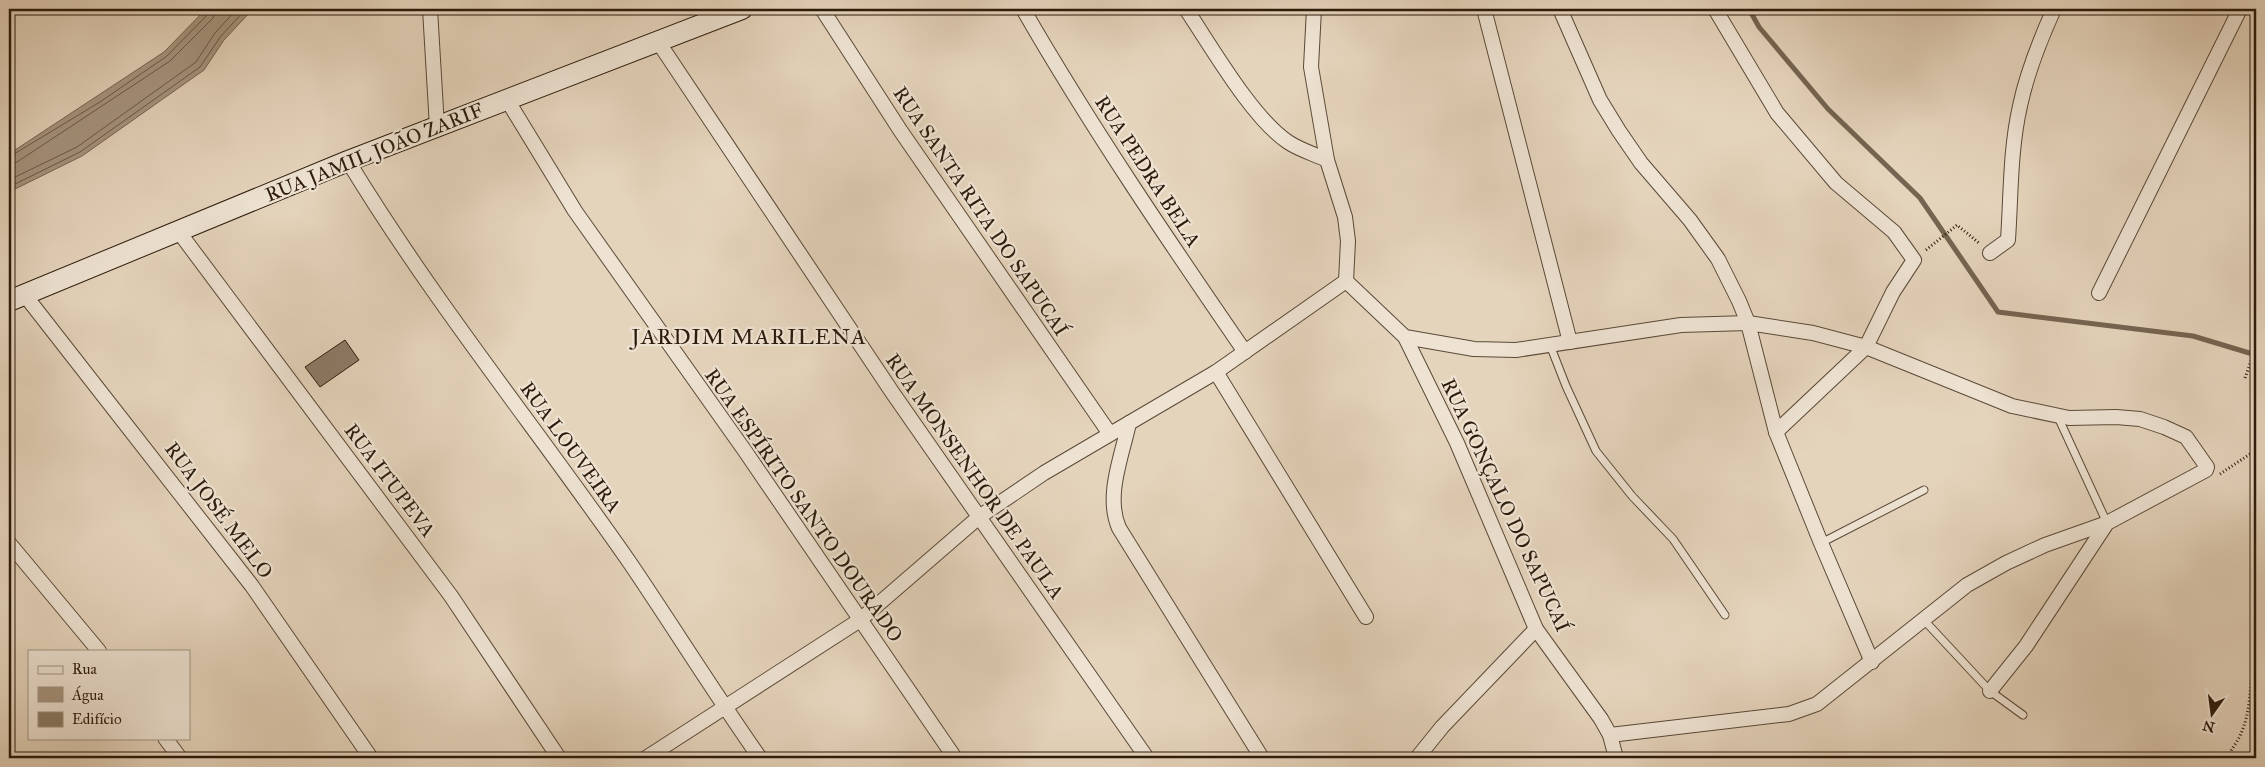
<svg xmlns="http://www.w3.org/2000/svg" width="2265" height="767" font-family="'IM FELL Great Primer',serif">
<style>
.water{fill:#a69580;stroke:#756451}
.lines{fill:none;stroke-linecap:round;stroke-linejoin:round}
.shore{stroke:#695846;stroke-width:1}
.stream{stroke:#756451;stroke-width:5}
.building{fill:#8c7b67;stroke:#2c1b0b}
.service-casing{stroke:#5a4937;stroke-width:9}
.minor-casing{stroke:#5a4937;stroke-width:16}
.secondary-casing{stroke:#2c1b0b;stroke-width:22}
.path{stroke:#2c1b0b;stroke-width:3;stroke-dasharray:1 2.5;stroke-linecap:butt}
.service{stroke:#eee3d3;stroke-width:7}
.minor{stroke:#eee3d3;stroke-width:14}
.secondary{stroke:#eee3d3;stroke-width:20}
.labels{text-anchor:middle;stroke-width:4.5;stroke-linejoin:round;paint-order:stroke}
.street-label{font-size:20px;fill:#2c1b0b;stroke:#eee3d3}
.quarter-label{font-size:22px;letter-spacing:1px;fill:#2c1b0b;stroke:#eee3d3}
</style>
<rect width="100%" height="100%" fill="#e5d4bc"/>
<filter id="stains"><feTurbulence type="fractalNoise" baseFrequency=".004" numOctaves="4"/><feColorMatrix values="0 0 0 0 .2 0 0 0 0 .09 0 0 0 0 .02 0 0 0 .5 -.17"/></filter>
<radialGradient id="worn" r=".72"><stop offset=".6" stop-color="#630" stop-opacity="0"/><stop offset="1" stop-color="#630" stop-opacity=".3"/></radialGradient>
<path class="water" d="M206,9H253L224,40L204,70L82,156L9,192V154L164,52Z"/>
<g class="lines">
<g class="shore">
<path d="M9,157L100,102L167,56L208,14L209,9"/>
<path d="M9,164L17,162L170,61L213,18L216,9"/>
<path d="M9,180L77,147L196,62L215,33L237,9"/>
<path d="M9,187L80,152L200,67L221,36L246,9"/>
</g>
<g class="stream">
<path d="M1749,9L1759,27L1828,109L1920,198L1998,312L2193,336L2256,355"/>
<path d="M2249,758L2256,746"/>
</g>
</g>
<path class="building" d="M345,340L359,360L320,387L305,367Z"/>
<g class="lines">
<defs>
<g id="service">
<path d="M1550,345L1566,386L1596,451L1632,496L1673,539L1725,615"/>
<path d="M2058,417L2107,523"/>
<path d="M1821,543L1924,490"/>
<path d="M1923,619L1990,691L2023,715"/>
</g>
<g id="minor">
<path d="M430,9L437,127"/>
<path d="M822,9L900,130L1110,434"/>
<path d="M1023,9C1091,127 1168,240 1245,352"/>
<path d="M1186,9C1211,46 1252,118 1288,142C1300,150 1314,154 1327,160"/>
<path d="M1314,9L1311,67L1327,160L1345,217L1348,241L1346,281"/>
<path d="M1484,9L1570,342"/>
<path d="M1560,9L1600,100L1619,131L1641,163L1690,220L1718,259L1739,301L1748,323L1776,432L1821,543L1872,662"/>
<path d="M1715,9L1777,113L1836,183L1894,232L1914,260L1893,292L1866,347L1776,432"/>
<path d="M657,40L892,392L1147,758"/>
<path d="M506,98L575,211L745,451L955,758"/>
<path d="M348,161C433,301 537,429 630,563C674,628 715,694 760,758"/>
<path d="M179,232L451,596L559,758"/>
<path d="M1990,253L2008,240C2011,196 2010,150 2020,106C2027,72 2040,40 2054,9"/>
<path d="M1346,281L1405,337L1474,349L1516,350L1681,325L1748,323L1813,333L1866,347L2012,406L2069,418L2116,417L2140,419L2164,427L2186,437L2207,467L2206,470L2107,523L2026,646L1990,691"/>
<path d="M2099,293L2240,9"/>
<path d="M24,294L252,586L371,758"/>
<path d="M1405,337L1457,443L1536,629L1601,719L1610,735L1616,758"/>
<path d="M1216,372L1366,617"/>
<path d="M1129,423C1122,456 1105,496 1119,528L1262,758"/>
<path d="M9,543L99,651"/>
<path d="M1610,735L1789,714L1817,704L1967,585L2006,563L2045,545L2107,523"/>
<path d="M165,738L180,758"/>
<path d="M646,758L860,620L979,517L1044,473L1216,372L1346,281"/>
<path d="M1417,758L1442,727L1536,629"/>
</g>
<path id="secondary" d="M9,301L348,161L742,9"/>
</defs>
<use href="#service" class="service-casing"/>
<use href="#minor" class="minor-casing"/>
<use href="#secondary" class="secondary-casing"/>
<g class="path">
<path d="M1926,250L1957,225L1979,243"/>
<path d="M2245,378L2256,347"/>
<path d="M2220,474L2256,450"/>
<path d="M2224,758C2229,755 2232,749 2236,743C2254,714 2248,681 2256,648"/>
</g>
<use href="#service" class="service"/>
<use href="#minor" class="minor"/>
<use href="#secondary" class="secondary"/>
</g>
<g class="labels">
<g class="street-label">
<text transform="translate(374 152) rotate(-22)" y="7">RUA JAMIL JOÃO ZARIF</text>
<text transform="translate(1148 171) rotate(57)" y="7">RUA PEDRA BELA</text>
<text transform="translate(981 211) rotate(56)" y="7">RUA SANTA RITA DO SAPUCAÍ</text>
<text transform="translate(571 447) rotate(54)" y="7">RUA LOUVEIRA</text>
<text transform="translate(975 476) rotate(55)" y="7">RUA MONSENHOR DE PAULA</text>
<text transform="translate(390 480) rotate(53)" y="7">RUA ITUPEVA</text>
<text transform="translate(804 505) rotate(55)" y="7">RUA ESPÍRITO SANTO DOURADO</text>
<text transform="translate(1506 505) rotate(65)" y="7">RUA GONÇALO DO SAPUCAÍ</text>
<text transform="translate(219 510) rotate(53)" y="7">RUA JOSÉ MELO</text>
</g>
<g class="quarter-label">
<text x="749" y="344">JARDIM MARILENA</text>
</g>
</g>
<rect width="2265" height="767" fill="none" stroke="#e5d4bc" stroke-width="30"/>
<rect x="10" y="10" width="2245" height="747" fill="none" stroke="#2c1b0b" stroke-width="2.5"/>
<rect x="15" y="15" width="2235" height="737" fill="none" stroke="#2c1b0b"/>
<rect x="28" y="650" width="162" height="90" fill="#eee3d3" stroke="#a09383"/>
<rect x="38" y="666" width="25" height="8" fill="#eee3d3" stroke="#a09383"/>
<text x="72" y="674" font-size="15" fill="#2c1b0b">Rua</text>
<rect x="38" y="687" width="25" height="15" fill="#a69580" stroke="#a09383"/>
<text x="72" y="700" font-size="15" fill="#2c1b0b">Água</text>
<rect x="38" y="712" width="25" height="15" fill="#8c7b67" stroke="#a09383"/>
<text x="72" y="724" font-size="15" fill="#2c1b0b">Edifício</text>
<g transform="translate(2212 714) rotate(194)" stroke="#eee3d3" stroke-width="4" paint-order="stroke">
<path d="M0-4L9 19L0 12L-9 19Z" fill="#2c1b0b"/>
<text y="-8" font-size="14" font-weight="bold" text-anchor="middle" fill="#2c1b0b">N</text>
</g>
<rect width="100%" height="100%" filter="url(#stains)"/>
<rect width="100%" height="100%" fill="url(#worn)"/>
</svg>
